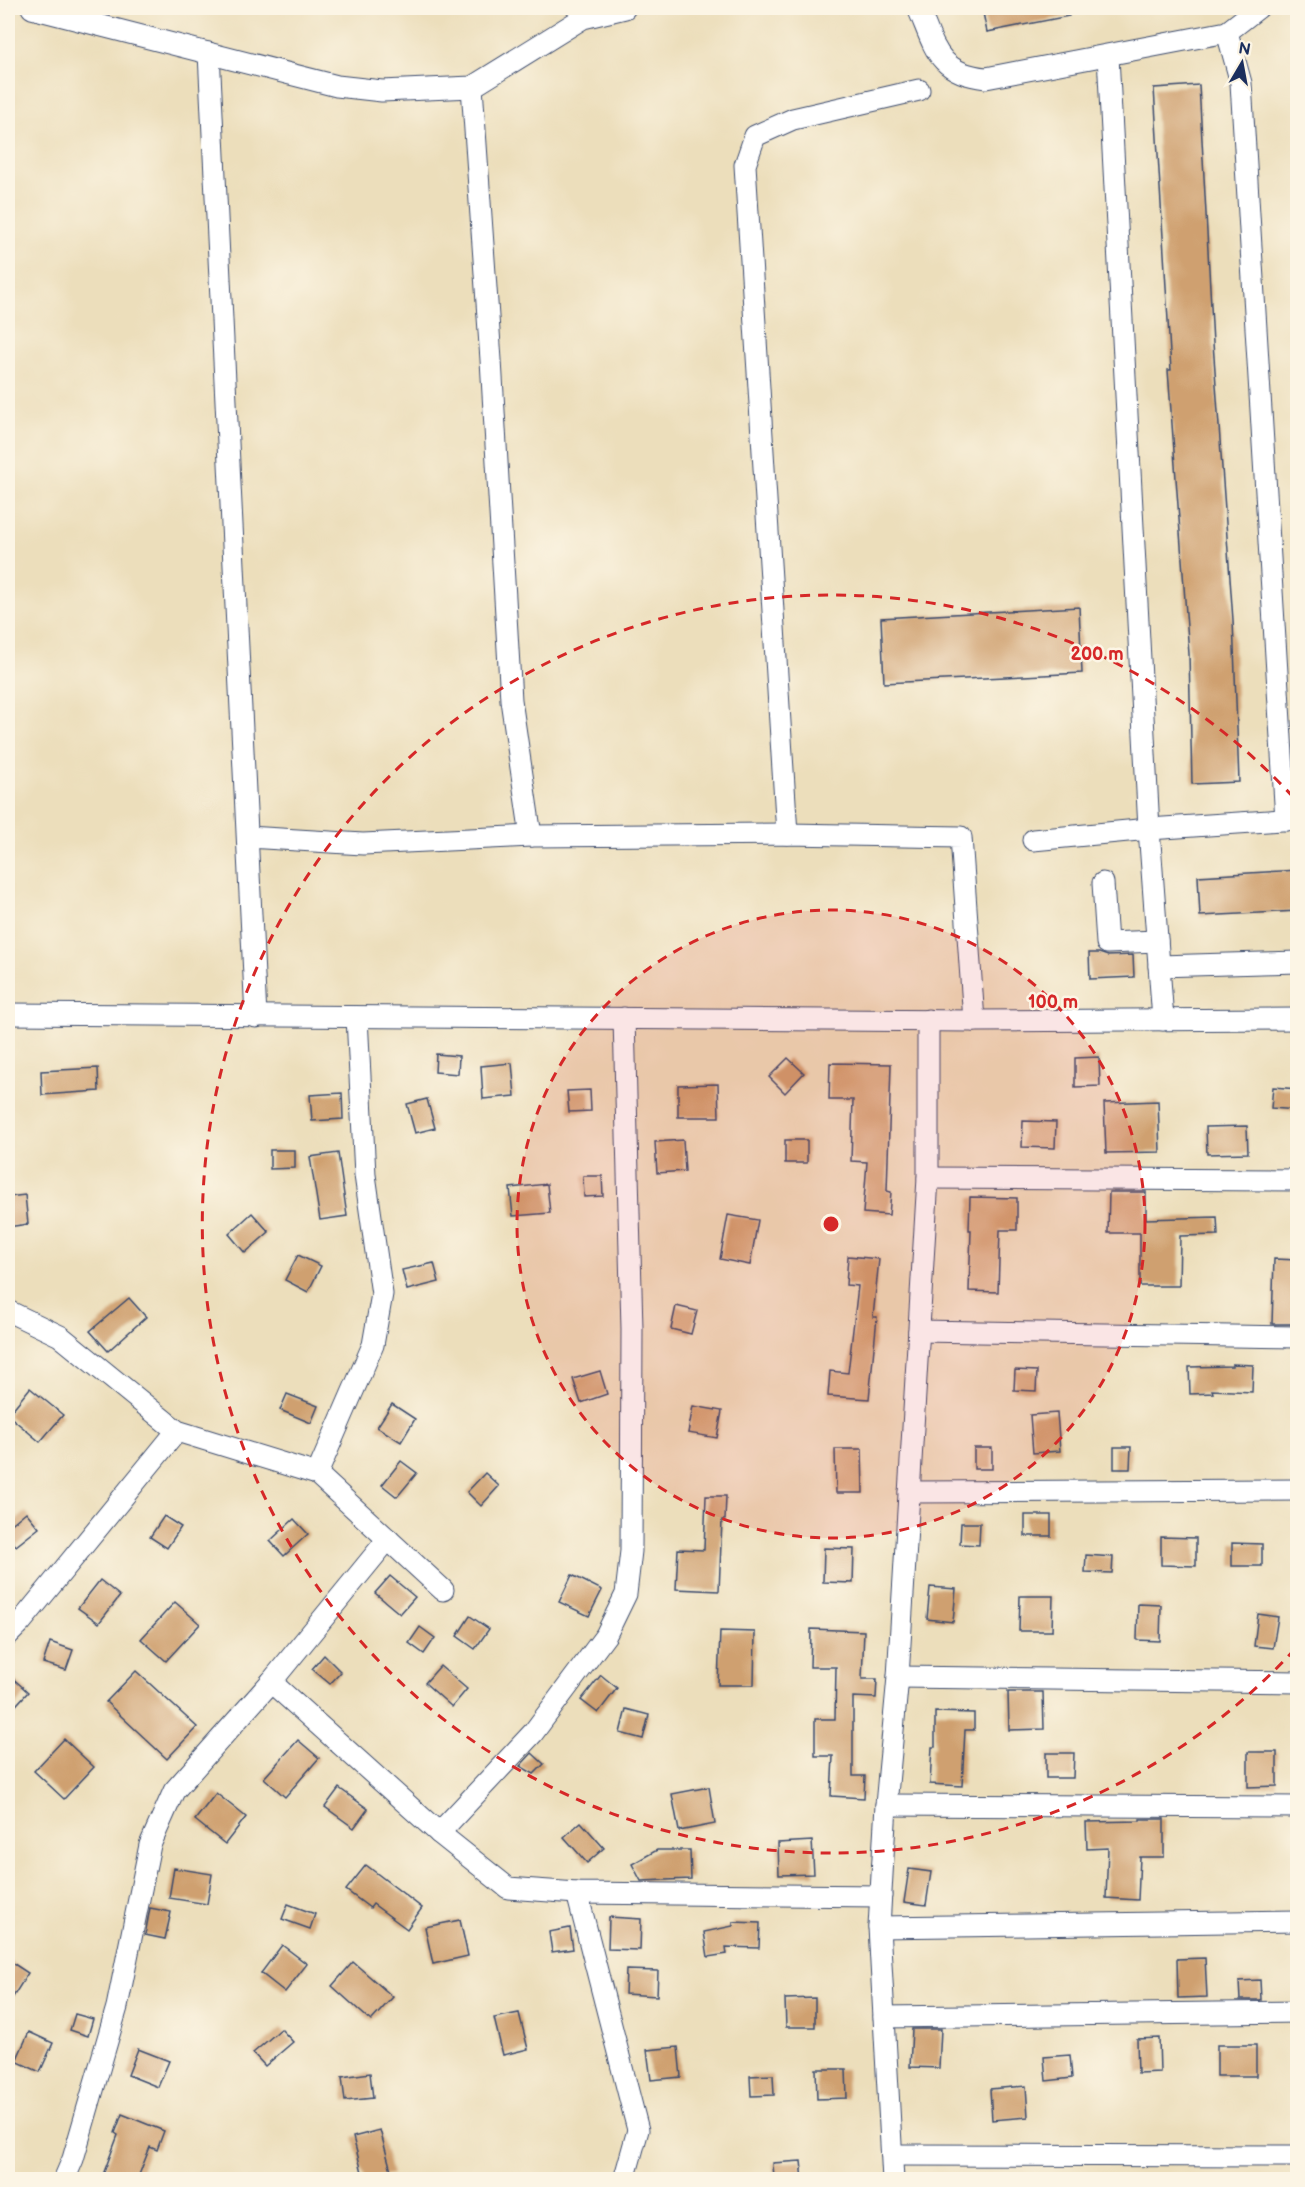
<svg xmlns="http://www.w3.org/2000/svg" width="1305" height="2187" font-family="'Balsamiq Sans',sans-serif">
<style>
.building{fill:#cfa06f}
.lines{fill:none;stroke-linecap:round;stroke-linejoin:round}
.minor-casing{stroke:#3a496c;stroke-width:23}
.minor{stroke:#fff;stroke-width:21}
.ring{fill:none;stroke:#d62828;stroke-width:3;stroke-dasharray:10 8}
.centre{fill:#d62828;stroke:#fcf5e5;stroke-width:3}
.ring-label{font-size:18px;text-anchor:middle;font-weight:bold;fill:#d62828;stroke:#fcf5e5;stroke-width:5;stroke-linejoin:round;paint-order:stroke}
</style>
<rect width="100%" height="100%" fill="#fcf5e5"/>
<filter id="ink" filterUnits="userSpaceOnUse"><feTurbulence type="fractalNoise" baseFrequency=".0167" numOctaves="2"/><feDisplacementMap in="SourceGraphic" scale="12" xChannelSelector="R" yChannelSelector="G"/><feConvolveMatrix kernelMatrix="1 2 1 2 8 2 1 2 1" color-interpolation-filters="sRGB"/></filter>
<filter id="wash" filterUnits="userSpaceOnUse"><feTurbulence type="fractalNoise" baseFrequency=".008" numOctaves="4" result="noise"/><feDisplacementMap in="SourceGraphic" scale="24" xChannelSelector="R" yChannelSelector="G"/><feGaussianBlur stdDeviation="1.35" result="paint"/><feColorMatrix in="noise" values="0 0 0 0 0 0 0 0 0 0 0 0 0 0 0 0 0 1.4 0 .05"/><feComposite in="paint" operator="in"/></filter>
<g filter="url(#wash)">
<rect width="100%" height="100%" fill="#ecdebb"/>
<g id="blocks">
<g class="building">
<path d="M982,8H1068L1069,16L987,32Z"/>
<path d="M1199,85L1213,343L1233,620L1239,782L1192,784L1189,654L1168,370H1171L1154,88Z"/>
<path d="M1079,607L1082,673L884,683L881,618Z"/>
<path d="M1298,870V911L1200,916L1198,876Z"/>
<path d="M1089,953H1099L1108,956L1133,955L1134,977L1090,979Z"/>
<path d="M436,1054L459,1056L458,1074L435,1072Z"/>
<path d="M1099,1057L1100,1086L1075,1087V1058Z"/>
<path d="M788,1058L804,1073L785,1093L769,1077Z"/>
<path d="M512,1063L515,1096L483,1099L481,1066Z"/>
<path d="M830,1063L891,1064L887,1191L891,1192L889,1215L863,1213L867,1162L851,1161L853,1100H829Z"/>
<path d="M98,1068L99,1091L42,1095L41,1071Z"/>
<path d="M718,1084L719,1117H678V1085Z"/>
<path d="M1273,1087L1298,1089V1110L1271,1108Z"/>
<path d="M590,1090L591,1111L569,1112L567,1091Z"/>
<path d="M342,1093L343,1119L312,1121L310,1095Z"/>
<path d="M427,1099L435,1128L415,1133L407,1104Z"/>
<path d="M1158,1101L1160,1152L1106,1153L1104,1103Z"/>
<path d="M1023,1121L1056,1122L1055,1148L1022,1147Z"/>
<path d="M1247,1126L1248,1153L1207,1154L1206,1127Z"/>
<path d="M683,1140L685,1171L657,1173L655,1142Z"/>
<rect x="785" y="1140" width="22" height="23"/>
<path d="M270,1150H295V1168L270,1169Z"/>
<path d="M338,1153L347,1216L320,1220L310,1157Z"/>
<path d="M583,1176H602L603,1196L584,1197Z"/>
<path d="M547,1184L550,1213L513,1216L510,1188Z"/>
<path d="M1109,1192H1146V1219L1217,1217L1218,1235L1180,1236L1179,1286H1140V1233H1108Z"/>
<path d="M25,1195L28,1224L8,1227V1197Z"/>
<path d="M970,1197L1017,1198V1230H1000L998,1292L969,1291L971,1230H969Z"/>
<path d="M252,1213L269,1232L245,1253L229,1234Z"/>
<path d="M728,1215L758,1220L750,1265L720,1259Z"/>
<path d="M298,1255L321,1266L308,1292L285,1280Z"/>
<path d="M848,1256L879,1259L873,1317H877L869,1399L828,1396L830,1371L848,1373L858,1286L846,1285Z"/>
<path d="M1274,1259L1298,1260L1296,1324H1272Z"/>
<path d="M434,1263L439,1282L407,1290L402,1270Z"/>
<path d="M129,1298L146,1317L108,1351L90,1331Z"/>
<path d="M676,1306L697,1311L691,1334L671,1329Z"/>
<path d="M1232,1364L1253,1365L1252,1392L1212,1390L1213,1393L1190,1394L1189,1367L1232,1366Z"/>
<path d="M1015,1370L1037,1371L1036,1391L1014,1390Z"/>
<path d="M600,1371L607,1394L581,1403L573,1379Z"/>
<path d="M30,1388L63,1415L40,1442L8,1415Z"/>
<path d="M287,1394L318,1406L311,1423L280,1410Z"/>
<path d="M392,1404L415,1419L401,1442L377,1427Z"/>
<path d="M693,1406L722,1411L717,1438L688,1433Z"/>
<path d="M1057,1413L1060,1451L1033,1453L1030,1415Z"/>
<path d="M1114,1447H1131L1130,1469H1114Z"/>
<rect x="974" y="1448" width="18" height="21"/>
<path d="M835,1449H862L863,1493H836Z"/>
<path d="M401,1461L417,1473L397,1497L382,1485Z"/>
<path d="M485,1473L499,1486L481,1506L467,1492Z"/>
<path d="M706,1496H726L725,1520H722L719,1591L676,1589L678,1549L704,1550Z"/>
<path d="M26,1512L39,1528L16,1546L8,1536V1527Z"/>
<rect x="1025" y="1515" width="26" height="21"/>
<path d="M164,1516L181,1527L167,1548L150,1537Z"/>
<path d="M294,1519L308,1534L284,1556L270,1541Z"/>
<path d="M961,1523H980L979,1545L960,1544Z"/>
<path d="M1161,1537L1196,1538V1566L1161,1565Z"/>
<path d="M1232,1543L1262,1544V1566H1232Z"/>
<path d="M824,1548L854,1549L853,1583L823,1582Z"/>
<path d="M1086,1555L1113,1557L1112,1573L1085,1572Z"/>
<path d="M572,1575L602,1590L589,1616L559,1602Z"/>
<path d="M390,1576L415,1597L400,1614L375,1593Z"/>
<path d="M100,1580L120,1596L99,1623L78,1608Z"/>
<path d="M930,1587L956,1589L953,1622L927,1619Z"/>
<path d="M1020,1596H1053L1052,1631H1019Z"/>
<path d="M175,1602L200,1624L166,1661L141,1639Z"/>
<path d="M1138,1604L1161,1605L1160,1641L1137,1640Z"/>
<path d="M1258,1614L1278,1617L1273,1648L1254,1646Z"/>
<path d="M470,1616L489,1629L475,1649L457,1636Z"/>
<path d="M420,1627L435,1638L424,1654L409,1643Z"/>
<path d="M811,1629L864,1631L862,1679H877L876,1698L853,1697V1776H865L864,1798L831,1796L833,1756H815V1719H835L836,1667H810Z"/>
<path d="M720,1631L755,1632L754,1685H718Z"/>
<path d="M50,1642L73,1650L66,1670L43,1663Z"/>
<path d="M324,1655L341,1672L330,1684L312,1669Z"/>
<path d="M440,1666L467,1689L452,1707L425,1683Z"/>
<path d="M136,1671L197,1727L167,1759L106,1702Z"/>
<path d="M8,1674L28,1692L8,1714Z"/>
<path d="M601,1675L617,1688L598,1713L581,1700Z"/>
<path d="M1008,1692H1043L1044,1729L1009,1730Z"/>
<path d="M626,1709L649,1715L643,1739L620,1733Z"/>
<path d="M935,1712L974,1713V1730H965L962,1786L930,1784L932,1747H935Z"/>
<path d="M64,1739L94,1767L64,1799L34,1771Z"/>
<path d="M298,1740L319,1758L285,1797L264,1778Z"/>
<path d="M1248,1752H1277V1786L1248,1787Z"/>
<path d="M532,1753L544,1764L534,1774L520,1766Z"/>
<path d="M1046,1753H1074L1073,1778H1046Z"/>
<path d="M709,1787L715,1824L679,1831L672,1794Z"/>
<path d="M339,1788L368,1809L354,1828L325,1807Z"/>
<path d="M216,1793L246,1817L225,1844L195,1820Z"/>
<path d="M1140,1819H1164V1857H1140L1138,1900L1106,1898L1108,1848L1087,1849L1086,1822L1140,1821Z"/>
<path d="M581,1822L604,1848L587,1863L564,1837Z"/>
<path d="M812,1841L814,1874L779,1875L778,1843Z"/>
<path d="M657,1850H690L691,1879L641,1881L632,1864Z"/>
<path d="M366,1865L422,1908L407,1929L373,1904L370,1908L346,1890Z"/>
<path d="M174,1868L212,1874L207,1904L169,1898Z"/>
<path d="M909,1869L931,1872L926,1905L904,1902Z"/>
<path d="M288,1904L315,1914L310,1929L282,1919Z"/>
<path d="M150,1908L171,1912L165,1939L145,1935Z"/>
<path d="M609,1917L641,1919L640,1950L608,1949Z"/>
<path d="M460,1920L468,1956L433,1964L425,1927Z"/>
<path d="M733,1922L760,1923L759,1948L726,1947L727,1954L708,1957L704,1932L733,1926Z"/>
<path d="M570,1928L573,1949L552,1952L549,1932Z"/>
<path d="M282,1945L307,1964L285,1992L261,1973Z"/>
<path d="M1205,1958L1207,1997L1178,1998L1177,1959Z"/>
<path d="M8,1960L28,1973L8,2005Z"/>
<path d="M353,1962L393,1997L371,2021L332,1986Z"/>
<path d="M626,1970L658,1971L657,1996L625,1994Z"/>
<path d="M1260,1980L1261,2000H1240L1239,1981Z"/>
<path d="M815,1998V2027H786L785,1999Z"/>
<path d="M519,2013L528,2049L503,2055L494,2018Z"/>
<path d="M75,2014L93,2019L88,2036L70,2030Z"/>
<path d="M281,2029L293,2042L265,2066L253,2053Z"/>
<path d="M912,2029H941L939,2068L910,2067Z"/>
<path d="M29,2032L53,2043L40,2072L16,2061Z"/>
<path d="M1159,2038L1160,2072L1138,2073L1137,2039Z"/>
<rect x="1217" y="2045" width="39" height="31"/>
<path d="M678,2047L681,2077L651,2080L647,2050Z"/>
<path d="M138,2049L169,2061L158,2087L128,2075Z"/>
<path d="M1070,2055L1072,2078L1046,2081L1044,2057Z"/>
<path d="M816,2069H846L847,2098L817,2099Z"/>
<path d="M370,2073L373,2098L345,2101L342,2077Z"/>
<path d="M773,2075L774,2095L751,2096L750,2076Z"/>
<path d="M1026,2086L1028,2117L992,2120L990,2089Z"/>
<path d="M122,2114L164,2131L157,2150L150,2147L137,2180H101L118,2135L115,2133Z"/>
<path d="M380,2130L392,2174L364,2180L353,2137Z"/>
<path d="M801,2161L803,2180H774L773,2163Z"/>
</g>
</g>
</g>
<g filter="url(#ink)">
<use href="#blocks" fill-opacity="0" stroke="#3a496c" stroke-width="1.5"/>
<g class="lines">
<defs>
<g id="minor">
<path d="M32,8L337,86L382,91L472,87L583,18L625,8"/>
<path d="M918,8C935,47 937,73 986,78L1227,32L1258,8"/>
<path d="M1227,32L1241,83L1286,820"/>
<path d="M209,53L256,1017"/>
<path d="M1108,56L1149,829L1163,1020"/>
<path d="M472,87L491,360L511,700L531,836"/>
<path d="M787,834L745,165L755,136L793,119L919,90"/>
<path d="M248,837L363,844L531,836L787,834L961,837L974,1021"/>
<path d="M1033,840L1149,829L1298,819"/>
<path d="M1103,883L1107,943L1157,941"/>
<path d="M1159,966L1298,962"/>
<path d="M8,1014L974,1021L1298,1019"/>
<path d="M928,1178L1298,1180"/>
<path d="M8,1311L60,1336L177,1431L317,1474L443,1590"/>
<path d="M919,1331L1298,1337"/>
<path d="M317,1474L373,1345L382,1294L365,1175L357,1017"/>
<path d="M909,1492L1298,1490"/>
<path d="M8,1635L21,1622L177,1431"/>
<path d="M898,1677L1298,1682"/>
<path d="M271,1682L439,1833L508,1888L577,1893L881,1896"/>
<path d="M886,1805L1298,1807"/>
<path d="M439,1833L533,1733L606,1635L626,1594L631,1551L632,1329L624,1018"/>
<path d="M577,1893L638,2130L624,2180"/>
<path d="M879,1927L1298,1921"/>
<path d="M884,2017L1298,2012"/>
<path d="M892,2155L1298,2156"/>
<path d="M64,2180L73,2159L117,2007L150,1845L174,1791L271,1682L388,1539"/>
<path d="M893,2180L879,1927L886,1805L898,1677L928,1178V1020"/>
</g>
</defs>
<use href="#minor" class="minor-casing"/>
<use href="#minor" class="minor"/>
</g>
</g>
<circle cx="831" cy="1224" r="314" fill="#d62828" fill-opacity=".12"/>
<g class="ring">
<circle cx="831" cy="1224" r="314"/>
<path d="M1295 1649A629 629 0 1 1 1295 799"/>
</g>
<circle cx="831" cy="1224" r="9" class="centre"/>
<g class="ring-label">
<text x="1097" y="660">200 m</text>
<text x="1053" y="1008">100 m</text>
</g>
<rect width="1305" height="2187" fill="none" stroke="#fcf5e5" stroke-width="30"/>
<g transform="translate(1242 63) rotate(10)" stroke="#fcf5e5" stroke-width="4.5" paint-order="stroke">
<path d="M0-4.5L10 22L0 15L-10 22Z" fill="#1b2f5e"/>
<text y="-9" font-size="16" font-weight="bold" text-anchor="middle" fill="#1b2f5e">N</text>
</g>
</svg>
